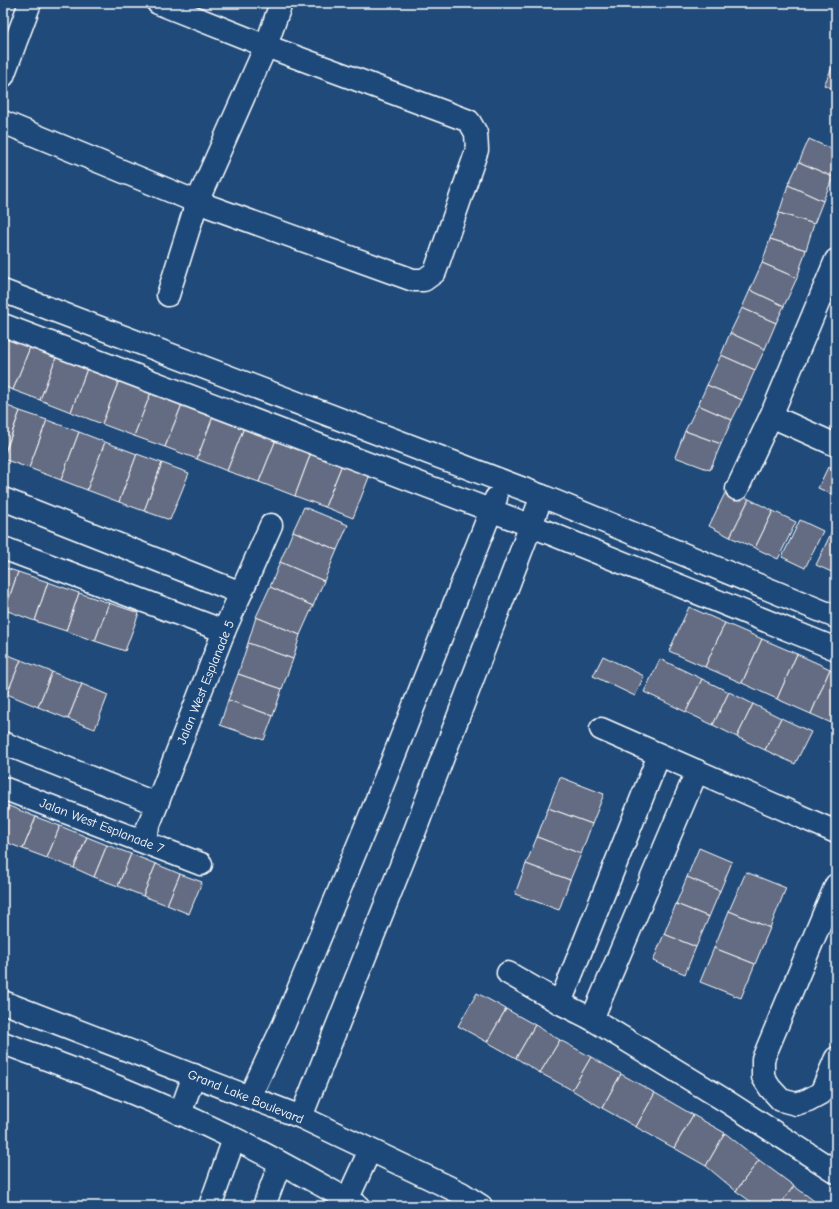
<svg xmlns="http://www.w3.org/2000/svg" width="839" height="1209" font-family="'Comic Neue',sans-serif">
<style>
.building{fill:#636c83;stroke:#fff}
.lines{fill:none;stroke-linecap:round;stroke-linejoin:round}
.minor-casing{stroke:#fff;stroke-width:25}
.minor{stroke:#1f4a7a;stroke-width:22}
.labels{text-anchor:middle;stroke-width:3;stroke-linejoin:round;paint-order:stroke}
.street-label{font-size:13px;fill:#fff;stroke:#1f4a7a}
</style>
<rect width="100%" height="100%" fill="#1f4a7a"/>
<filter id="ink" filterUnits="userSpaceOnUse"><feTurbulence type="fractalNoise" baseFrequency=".025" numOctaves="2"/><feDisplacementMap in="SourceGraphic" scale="8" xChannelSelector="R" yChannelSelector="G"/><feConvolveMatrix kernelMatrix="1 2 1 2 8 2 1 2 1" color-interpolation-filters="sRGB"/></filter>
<g filter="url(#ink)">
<g class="building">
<path d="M835,61L836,62V90L824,85Z"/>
<path d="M809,139L836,151V171L833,177L799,162Z"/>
<path d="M799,162L833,177L823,201L788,185Z"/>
<path d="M788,185L823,201L814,224L779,213Z"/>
<path d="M779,213L814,224L806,250L770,239Z"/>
<path d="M770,239L806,250L797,278L762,263Z"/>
<path d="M762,263L797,278L784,306L750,290Z"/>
<path d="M750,290L784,306L776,323L742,308Z"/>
<path d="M742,308L776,323L765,349L730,333Z"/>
<path d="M730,333L765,349L755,370L721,355Z"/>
<path d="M3,334L31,345L13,390L3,386Z"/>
<path d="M31,345L57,355L40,400L13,390Z"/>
<path d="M57,355L88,366L71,412L40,400Z"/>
<path d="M721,355L755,370L742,400L707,385Z"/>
<path d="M88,366L120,378L102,424L71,412Z"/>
<path d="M120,378L152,390L134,436L102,424Z"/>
<path d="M707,385L742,400L732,420L698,405Z"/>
<path d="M152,390L183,402L165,447L134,436Z"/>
<path d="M183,402L214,414L197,459L165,447Z"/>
<path d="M3,404L20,411L3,457Z"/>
<path d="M698,405L732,420L721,444L685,431Z"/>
<path d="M20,411L47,420L29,468L3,459Z"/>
<path d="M214,414L245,425L227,471L197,459Z"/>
<path d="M47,420L79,432L61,480L29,468Z"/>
<path d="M245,425L277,437L259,482L227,471Z"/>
<path d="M685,431L721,444L710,470L675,457Z"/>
<path d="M79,432L105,442L87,490L61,480Z"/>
<path d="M277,437L312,450L295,496L259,482Z"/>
<path d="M105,442L137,454L119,502L87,490Z"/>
<path d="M312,450L343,462L325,507L295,496Z"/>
<path d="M137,454L162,463L144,511L119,502Z"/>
<path d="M343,462L371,472L353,518L325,507Z"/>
<path d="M162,463L189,473L170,520L144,511Z"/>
<path d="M828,467L836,471V496L818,488Z"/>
<path d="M727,489L749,499L730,537L709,526Z"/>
<path d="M749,499L773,511L755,548L730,537Z"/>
<path d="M304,507L348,525L337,550L293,531Z"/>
<path d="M773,511L796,522L778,559L755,548Z"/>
<path d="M800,520L823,531L805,568L782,557Z"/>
<path d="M834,527L836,528V574L816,565Z"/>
<path d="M293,531L337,550L324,581L280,562Z"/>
<path d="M280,562L324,581L313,606L270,587Z"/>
<path d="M3,567L18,572L5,610L3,609Z"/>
<path d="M18,572L48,582L35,621L5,610Z"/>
<path d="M48,582L79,593L66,631L35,621Z"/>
<path d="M270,587L313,606L300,635L256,617Z"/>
<path d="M79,593L109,603L95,641L66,631Z"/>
<path d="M109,603L139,613L125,651L95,641Z"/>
<path d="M689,607L725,623L705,667L669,651Z"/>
<path d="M256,617L300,635L293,659L248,643Z"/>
<path d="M725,623L762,639L742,683L705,667Z"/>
<path d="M762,639L797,654L777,699L742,683Z"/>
<path d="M248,643L293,659L282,689L238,674Z"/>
<path d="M3,653L21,660L7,694L3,693Z"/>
<path d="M797,654L830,669L811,714L777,699Z"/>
<path d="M603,656L644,676L635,696L593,676Z"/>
<path d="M660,659L702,679L686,712L644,692Z"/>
<path d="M21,660L52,672L38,707L7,694Z"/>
<path d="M830,669L836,672V725L811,714Z"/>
<path d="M52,672L82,684L68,719L38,707Z"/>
<path d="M238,674L282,689L273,716L228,700Z"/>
<path d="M702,679L729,692L713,725L686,712Z"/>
<path d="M82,684L108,695L95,729L68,719Z"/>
<path d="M729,692L753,704L737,737L713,725Z"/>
<path d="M228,700L273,716L264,740L220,725Z"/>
<path d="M753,704L781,718L765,750L737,737Z"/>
<path d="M781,718L811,732L795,764L765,750Z"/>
<path d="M560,777L604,794L592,824L548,808Z"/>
<path d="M3,804L9,806L3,823Z"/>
<path d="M9,806L36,817L23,849L3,841V823Z"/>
<path d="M548,808L592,824L581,854L537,837Z"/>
<path d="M36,817L60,826L47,858L23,849Z"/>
<path d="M60,826L87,837L74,868L47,858Z"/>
<path d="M87,837L107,845L94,877L74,868Z"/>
<path d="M537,837L581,854L570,880L526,864Z"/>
<path d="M107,845L131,854L118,886L94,877Z"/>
<path d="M699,848L732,862L720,891L687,877Z"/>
<path d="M131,854L156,864L143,896L118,886Z"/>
<path d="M156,864L180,874L167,905L143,896Z"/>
<path d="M526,864L570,880L559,910L515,894Z"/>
<path d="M746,872L786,888L770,928L729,911Z"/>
<path d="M180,874L202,882L189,914L167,905Z"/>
<path d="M687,877L720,891L709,917L676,904Z"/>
<path d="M676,904L709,917L696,947L664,934Z"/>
<path d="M729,911L770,928L755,964L714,948Z"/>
<path d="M664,934L696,947L685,974L653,961Z"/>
<path d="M714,948L755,964L741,998L700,982Z"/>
<path d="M477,993L506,1009L487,1042L458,1026Z"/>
<path d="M506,1009L535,1025L516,1058L487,1042Z"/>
<path d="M535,1025L560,1040L540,1073L516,1058Z"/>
<path d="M560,1040L591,1057L572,1090L540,1073Z"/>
<path d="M591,1057L621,1074L602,1108L572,1090Z"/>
<path d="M621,1074L655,1093L636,1127L602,1108Z"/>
<path d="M655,1093L693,1115L674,1148L636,1127Z"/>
<path d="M693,1115L725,1133L706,1166L674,1148Z"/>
<path d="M725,1133L759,1160L736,1191L706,1166Z"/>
<path d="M759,1160L794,1186L779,1206H757L736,1191Z"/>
<path d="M794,1186L821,1206H779Z"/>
</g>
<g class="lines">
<defs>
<g id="minor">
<path d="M3,76L30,3"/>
<path d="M3,122L197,202L413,280H424L435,272L477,150L476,133L469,121L266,46L158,3"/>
<path d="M3,291L542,496L836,617"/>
<path d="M168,295L197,202L266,46L281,3"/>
<path d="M3,325L532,526L836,649"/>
<path d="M771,416L836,445"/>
<path d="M737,489L771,416L836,260"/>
<path d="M3,499L241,593"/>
<path d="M3,548L224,631"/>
<path d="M601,729L836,832"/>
<path d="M3,743L157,804"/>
<path d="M3,788L201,864"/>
<path d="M143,840L224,631L271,525"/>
<path d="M836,885L763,1059V1077L770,1088L781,1100L796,1104L808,1100L821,1093L836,1058"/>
<path d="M508,973L560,1003L592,1019L726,1101L836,1172"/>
<path d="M3,1002L301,1117L461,1193L481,1206"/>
<path d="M560,1003L659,755"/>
<path d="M592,1019L697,771"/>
<path d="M3,1043C81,1071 159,1102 233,1138C276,1159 317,1183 359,1206"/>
<path d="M250,1096L284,1024L373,809L496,498"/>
<path d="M180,1114L194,1075"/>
<path d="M301,1117L416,828L542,496"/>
<path d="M347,1200L370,1150"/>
<path d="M210,1206L234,1139"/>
<path d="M264,1206L280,1163"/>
</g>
</defs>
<use href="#minor" class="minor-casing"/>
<use href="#minor" class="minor"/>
</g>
</g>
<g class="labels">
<g class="street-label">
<text transform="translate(205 682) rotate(-68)" y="5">Jalan West Esplanade 5</text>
<text transform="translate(102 825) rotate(21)" y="5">Jalan West Esplanade 7</text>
<text transform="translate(246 1096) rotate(22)" y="5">Grand Lake Boulevard</text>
</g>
</g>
<rect width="839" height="1209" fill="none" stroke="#1f4a7a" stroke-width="16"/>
<rect x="8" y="8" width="823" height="1193" fill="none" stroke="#fff" stroke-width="1.5" filter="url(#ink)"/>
</svg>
